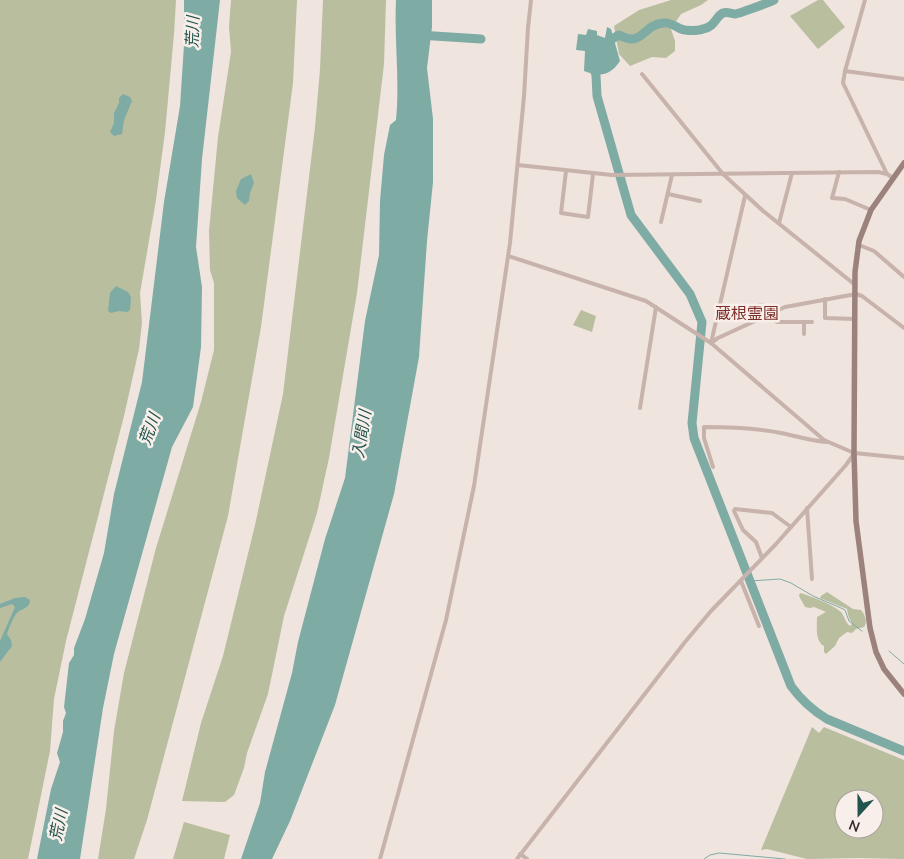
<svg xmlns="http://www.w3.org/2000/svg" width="904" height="859" font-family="'Nunito Sans','Noto Sans JP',sans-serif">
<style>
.green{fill:#b9be9f;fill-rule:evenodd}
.water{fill:#7faba5}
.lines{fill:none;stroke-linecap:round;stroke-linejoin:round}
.stream{stroke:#7faba5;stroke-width:1}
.river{stroke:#7faba5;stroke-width:9}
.street{stroke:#c7b3ab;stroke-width:4}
.secondary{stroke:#9b827c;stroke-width:5.5}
.labels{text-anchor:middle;stroke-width:5;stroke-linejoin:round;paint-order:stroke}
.water-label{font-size:16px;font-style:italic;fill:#22544e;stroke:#f8efea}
.neighbourhood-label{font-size:16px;fill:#7d2f29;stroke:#f8efea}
</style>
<rect width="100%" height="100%" fill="#f0e4de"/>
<g class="green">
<path d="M0,0H176L174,34L165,132L156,200L140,293L142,323L139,349L124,416L66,641L54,699L50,751L28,859H0Z"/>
<path d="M231,0H297L293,83L261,327L228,516L147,820L134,859H98L106,809L114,731L124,673L156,548L201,402L214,350V283L210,270L209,231L218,137L231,52L229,27Z"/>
<path d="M323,0H386L384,64L357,293L329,458L317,513L284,616L268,694L247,753L244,768L234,795L225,802L182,801L201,723L223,656L255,525L283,394L315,127L320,69Z"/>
<path d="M671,0H708L701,5L681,14L671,29L675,41V51L666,58L652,57L630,66L619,54L614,26L639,10Z"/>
<path d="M818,0H823L845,27L818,49L790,16Z"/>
<path d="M581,310L596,316L592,332L573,325Z"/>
<path d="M827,592L853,609L861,610C865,615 868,622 864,627L856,629L852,633L847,632L839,638L835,646L826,654L824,652V646C815,641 817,627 817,617L826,612L814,607L810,608L805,607L799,596L800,593C813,597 830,603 841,612C845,617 845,622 850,626L852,624L848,615L847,609L820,598L821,596Z"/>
<path d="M812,727L819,733L824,727L904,760V859L859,858L807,859L767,849L761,850ZM844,799H874V829H844Z"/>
<path d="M184,822L230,835L224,859H173Z"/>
</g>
<g class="water">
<path d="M184,0H220L202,159L196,247L202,287L201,347L193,407L172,447L114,654L103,708L80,859H37L51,789L60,762L57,753L63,732V721L66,713L64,707L69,663L74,655V648L85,619L104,553L114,494L142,382L164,202L180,106L184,45Z"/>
<path d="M396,0H432V27L427,68L433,119V182L427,241L419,357L394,494L335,705L290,821L272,859H241L260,803L265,772L292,673L298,642L325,539L345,478L365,321L379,255L380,201L384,155L390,125L396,120C400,80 394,40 396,0Z"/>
<path d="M607,27L611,29L620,61C610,76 600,77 584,71L585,51L576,50L578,34L586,35L588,29L597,31V35L605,38Z"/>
<path d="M123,94L130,97L132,101L124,120L122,134L114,136L110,132L114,123V113L119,103V98Z"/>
<path d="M251,174L254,183L250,193L249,201L245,205L237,198L236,191L241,179Z"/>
<path d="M116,286L128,292L131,297L130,310L127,312L119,311L111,313L108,311L110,293Z"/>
<path d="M25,597L30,600C29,610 22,607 16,614C12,620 9,628 7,634L11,640L12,646L0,662V641L15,607L12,604L0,608V604L15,598Z"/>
</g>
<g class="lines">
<g class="stream">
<path d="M750,581L780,579L791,583L813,596L841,608L845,610L849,621L862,631"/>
<path d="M889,651L904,664"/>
<path d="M704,859L710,855L719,853L785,859"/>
</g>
<g class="river">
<path d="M419,35L481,39"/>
<path d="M605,43L619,35C643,48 642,25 663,23C669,22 675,26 681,29C686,31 698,31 703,29C715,27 716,16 723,13C728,11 730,14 735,14C738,14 770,2 774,0"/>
<path d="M593,66L596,75L597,96L631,215L690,294L702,322L692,423L694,438L791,686C801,700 812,710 827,719L904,751"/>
</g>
<g class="street">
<path d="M865,0L845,71L843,83L887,174"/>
<path d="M845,71L904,79"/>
<path d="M642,74L723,174L762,210L854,284"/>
<path d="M518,165L612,175L878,172L887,174L893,178"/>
<path d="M566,171L561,213L588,217L593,174"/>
<path d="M839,172L832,198L845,199L871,210"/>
<path d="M668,194L700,201"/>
<path d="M661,222L672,175"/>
<path d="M779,223L792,173"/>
<path d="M859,245L874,251L904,277"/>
<path d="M508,256L646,301L711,343L824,440L854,453L904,458"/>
<path d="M825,299V318L855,319"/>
<path d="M760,305L777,310V322H812"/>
<path d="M804,334V322"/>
<path d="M711,343L718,338L785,307L856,294L862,296L904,328"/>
<path d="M711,343L745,196"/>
<path d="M640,408L656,307"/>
<path d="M713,467L704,438V427C730,427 756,428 781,433C796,436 811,441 827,442"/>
<path d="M807,508L812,579"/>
<path d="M762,558L756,542L743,530L734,511L735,509L772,513L791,527"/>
<path d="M741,581L759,626"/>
<path d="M520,854L527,859"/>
<path d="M380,859L446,620L474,486L510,243L524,96L528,28L531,0"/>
<path d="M517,859L685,642L711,611L776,544L846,465L853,455"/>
</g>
<path class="secondary" d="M904,163L871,210L859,241L855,272L854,453L856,521L870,628L876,652L884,669L904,694"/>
</g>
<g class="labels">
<g class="water-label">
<text transform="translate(192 32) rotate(-88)" y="6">荒川</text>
<text transform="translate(149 429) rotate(-70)" y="6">荒川</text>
<text transform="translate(361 434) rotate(-81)" y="6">入間川</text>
<text transform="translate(58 825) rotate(-79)" y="6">荒川</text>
</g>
<g class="neighbourhood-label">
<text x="747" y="319">蔵根霊園</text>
</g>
</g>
<g transform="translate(859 814) rotate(201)"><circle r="24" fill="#f8efea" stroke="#aaa19d"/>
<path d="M0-4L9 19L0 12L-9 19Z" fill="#22544e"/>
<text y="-8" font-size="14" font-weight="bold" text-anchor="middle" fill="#362b29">N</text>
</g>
</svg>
